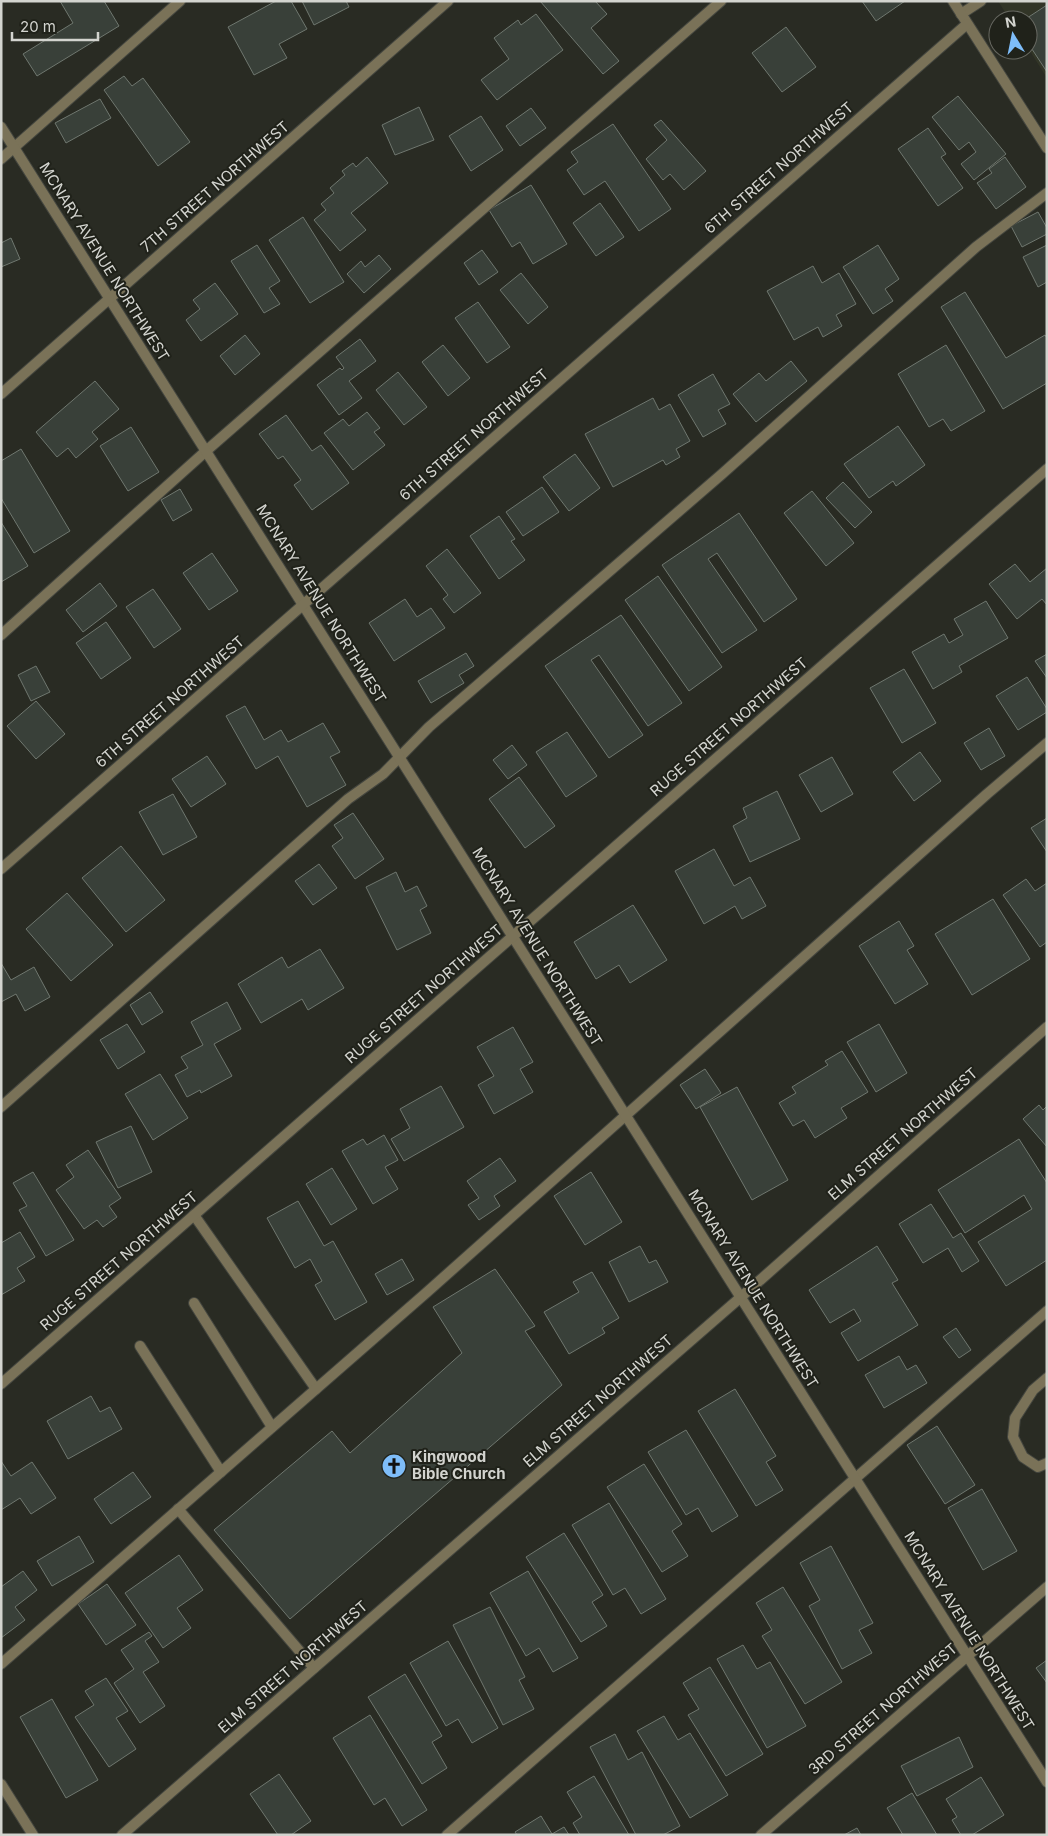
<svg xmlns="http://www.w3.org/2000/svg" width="1048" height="1836" font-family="Inter,sans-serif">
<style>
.built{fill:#323527}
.building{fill:#394039;stroke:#6f776f}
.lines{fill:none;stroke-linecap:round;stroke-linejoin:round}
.service-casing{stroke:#44463f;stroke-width:12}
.minor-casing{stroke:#44463f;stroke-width:12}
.service{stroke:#7a7258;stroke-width:10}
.minor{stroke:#7a7258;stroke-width:10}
.labels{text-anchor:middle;stroke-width:4;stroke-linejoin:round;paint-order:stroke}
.street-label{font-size:15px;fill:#d3d4cf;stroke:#20221a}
.poi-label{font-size:15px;font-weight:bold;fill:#d3d4cf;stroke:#20221a;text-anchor:start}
</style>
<rect width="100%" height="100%" fill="#292b23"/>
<path class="built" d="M998,1H1047V78L1028,48V20H1010Z"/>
<g class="building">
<path d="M60,1H104L119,26L37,76L23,54L73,23Z"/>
<path d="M276,1H291L307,29L279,44L287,58L254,75L228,27Z"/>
<path d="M302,1H346L349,7L314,25Z"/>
<path d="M540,1H595L607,14L591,28L619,61L603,74Z"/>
<path d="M862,1H905L876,21Z"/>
<path d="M1047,5V72L1028,43V20H1024Z"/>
<path d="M536,14L563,50L497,100L481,80L509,59L494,38L518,20L521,25Z"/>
<path d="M786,27L816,67L782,92L752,53Z"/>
<path d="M124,76L132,86L143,78L190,142L158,166L104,90Z"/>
<path d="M958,96L1006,154L974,180L961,164L976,152L969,142L959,150L932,117Z"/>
<path d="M100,99L111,118L66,143L55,123Z"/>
<path d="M419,107L434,140L395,155L382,125Z"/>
<path d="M531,108L546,128L520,146L506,126Z"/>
<path d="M481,116L503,150L471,171L449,136Z"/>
<path d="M661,120L706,171L684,190L670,174L663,180L646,159L667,140L654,125Z"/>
<path d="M613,124L671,209L639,231L605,181L584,195L567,170L578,162L571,152Z"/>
<path d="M928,128L946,154L941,157L963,188L938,206L898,149Z"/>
<path d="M367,157L388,183L351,213L366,230L340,251L314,220L326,210L321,204L334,193L330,188L345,175L342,171L353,163L356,167Z"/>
<path d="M1005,157L1026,187L996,209L977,183L992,173L989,169Z"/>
<path d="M531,185L567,244L533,264L520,242L512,247L489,210Z"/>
<path d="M600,203L624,237L596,256L573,223Z"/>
<path d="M1038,212L1047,228V234L1022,247L1011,226Z"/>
<path d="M303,217L344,282L310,303L269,240Z"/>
<path d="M11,238L20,259L1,267V243Z"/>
<path d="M257,245L280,281L269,288L280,304L264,313L231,261Z"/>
<path d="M878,245L899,279L885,289L893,301L873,314L843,267Z"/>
<path d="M1047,245V282L1038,287L1023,257Z"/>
<path d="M482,250L498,272L479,285L464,263Z"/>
<path d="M379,255L391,269L364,293L347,274L361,261L365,267Z"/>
<path d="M813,266L822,283L839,273L856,304L836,315L842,326L823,337L818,327L794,340L767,291Z"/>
<path d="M521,273L548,307L528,324L500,290Z"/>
<path d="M215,283L238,314L201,341L186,320L200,309L193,300Z"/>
<path d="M965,292L1006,358L1045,335L1047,338V383L1003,409L941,307Z"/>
<path d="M478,302L510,347L487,363L455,318Z"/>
<path d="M245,335L260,354L235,375L220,356Z"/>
<path d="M360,339L376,361L349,381L362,398L339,415L317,385L340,368L342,370L344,368L336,357Z"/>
<path d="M443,345L470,378L448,396L422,362Z"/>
<path d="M946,345L985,411L951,431L943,419L929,427L898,374Z"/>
<path d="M791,361L807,381L756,422L733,394L759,373L766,381Z"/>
<path d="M398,372L427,407L404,425L376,390Z"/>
<path d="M713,374L730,404L718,410L726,424L703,437L678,395Z"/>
<path d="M95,381L119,409L92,432L98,439L76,458L68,448L57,457L36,432Z"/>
<path d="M653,398L659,410L670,404L690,441L676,449L680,457L666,465L663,460L613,487L585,434Z"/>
<path d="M367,412L380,428L374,432L385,445L353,470L324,433L343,419L349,426Z"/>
<path d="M286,415L312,451L321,445L349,483L312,510L294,485L301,480L283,456L278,459L259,434Z"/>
<path d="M898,426L925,465L896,486L893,481L869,498L844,464Z"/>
<path d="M131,427L159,472L128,491L100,446Z"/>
<path d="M21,449L70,531L34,553L1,498V461Z"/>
<path d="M575,454L600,488L569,511L543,477Z"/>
<path d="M843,482L872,512L855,528L826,498Z"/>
<path d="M542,487L559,512L523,536L506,512Z"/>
<path d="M180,489L192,510L173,521L161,500Z"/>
<path d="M812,491L854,543L826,566L784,513Z"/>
<path d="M739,513L797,599L764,622L717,553L708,559L757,630L722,653L662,565Z"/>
<path d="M499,516L515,539L511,541L525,560L499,579L470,536Z"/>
<path d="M1,522L28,566L1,582Z"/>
<path d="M447,549L481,593L454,613L443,599L448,595L426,566Z"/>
<path d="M212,553L238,591L209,610L183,573Z"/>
<path d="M1015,564L1030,582L1047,568V605L1042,599L1017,619L989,584Z"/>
<path d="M658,576L722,667L689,691L625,600Z"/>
<path d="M100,583L117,606L83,632L66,610Z"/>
<path d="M153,589L181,629L154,648L126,607Z"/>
<path d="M405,599L417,617L431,608L445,628L394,661L369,623Z"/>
<path d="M986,601L1008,638L959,666L962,672L933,689L912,652L944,634L949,643L963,635L954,619Z"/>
<path d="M621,615L682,703L648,726L599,655L591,660L643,735L609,758L545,666Z"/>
<path d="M106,622L131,658L101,679L76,643Z"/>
<path d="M466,653L474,666L459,675L464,683L431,703L418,681Z"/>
<path d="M1047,654V678L1035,661Z"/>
<path d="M36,666L50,692L31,701L18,675Z"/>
<path d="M904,669L936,723L902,743L870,688Z"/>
<path d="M1027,677L1047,709V712L1018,730L996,696Z"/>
<path d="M36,701L65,734L36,759L7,726Z"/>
<path d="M245,706L264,740L281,730L288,742L323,723L340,752L330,757L346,785L307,807L278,756L256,769L226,716Z"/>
<path d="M989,728L1005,756L981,770L964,743Z"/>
<path d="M567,732L597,776L566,797L536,752Z"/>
<path d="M512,745L527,765L508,779L493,760Z"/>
<path d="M920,752L941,781L914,801L893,772Z"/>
<path d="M207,756L226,784L191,807L172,779Z"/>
<path d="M832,757L853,794L821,812L799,775Z"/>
<path d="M519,777L555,826L525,848L489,799Z"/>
<path d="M777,791L800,839L750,862L733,826L747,818L743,808Z"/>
<path d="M173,794L197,837L163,855L139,812Z"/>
<path d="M353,813L384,859L355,879L332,846L343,838L334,825Z"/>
<path d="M1047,818V852L1031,828Z"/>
<path d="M121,846L165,900L126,932L82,878Z"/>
<path d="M714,849L734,886L750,877L766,906L742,919L735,906L704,924L675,871Z"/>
<path d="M319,864L337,888L313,905L295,881Z"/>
<path d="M396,872L405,892L417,886L427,906L420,910L431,933L397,950L366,887Z"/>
<path d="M1026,879L1035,891L1047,883V942L1040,947L1003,895Z"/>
<path d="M67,893L113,945L71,981L26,929Z"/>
<path d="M993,899L1030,959L972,995L935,934Z"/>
<path d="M633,905L667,960L630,983L619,965L596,979L574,942Z"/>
<path d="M899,921L914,946L907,950L928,984L895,1004L859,946Z"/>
<path d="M320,949L344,988L308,1010L302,999L261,1023L238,984L282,957L288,968Z"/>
<path d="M1,963L11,980L34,967L50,997L25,1011L16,994L1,1002Z"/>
<path d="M150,992L163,1012L142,1025L130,1005Z"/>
<path d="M227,1002L241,1029L214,1044L232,1076L201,1093L200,1090L187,1097L175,1075L188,1068L181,1057L203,1045L191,1022Z"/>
<path d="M127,1024L145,1052L118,1069L100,1040Z"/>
<path d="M879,1024L907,1073L876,1092L847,1042Z"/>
<path d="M513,1027L533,1062L520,1069L533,1092L494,1114L478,1085L494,1076L477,1047Z"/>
<path d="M842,1051L868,1092L841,1108L847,1118L815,1138L804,1120L793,1126L779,1103L796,1093L792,1087L828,1065L825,1061Z"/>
<path d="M705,1069L721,1093L696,1109L680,1085Z"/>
<path d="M160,1074L188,1118L153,1140L125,1094Z"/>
<path d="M441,1086L464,1127L404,1161L391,1139L410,1128L400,1109Z"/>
<path d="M737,1087L788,1180L752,1200L700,1107Z"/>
<path d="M1039,1105L1043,1110L1047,1106V1147L1023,1119Z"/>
<path d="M131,1126L152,1172L118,1188L96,1142Z"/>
<path d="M384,1135L398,1160L385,1167L398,1189L373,1204L342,1151L363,1139L367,1145Z"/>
<path d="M1019,1139L1047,1183V1260L1006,1286L978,1242L1032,1209L1024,1195L965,1233L938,1190Z"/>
<path d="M88,1150L121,1198L109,1206L117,1217L103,1227L97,1220L84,1229L56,1190L74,1177L66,1165Z"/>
<path d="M500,1158L516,1181L494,1196L500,1206L479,1220L468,1205L479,1198L467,1181Z"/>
<path d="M332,1168L357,1209L331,1225L306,1184Z"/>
<path d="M33,1172L74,1240L46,1256L19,1210L27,1206L13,1183Z"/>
<path d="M591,1172L622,1222L585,1245L554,1196Z"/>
<path d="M298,1201L324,1246L333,1241L367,1302L335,1320L315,1285L322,1281L310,1259L295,1268L267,1218Z"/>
<path d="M931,1204L953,1238L961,1233L979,1261L962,1272L948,1248L923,1263L899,1224Z"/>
<path d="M20,1232L35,1257L17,1268L25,1281L1,1295V1243Z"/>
<path d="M640,1246L649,1263L656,1260L668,1282L629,1302L609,1262Z"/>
<path d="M877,1246L898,1280L892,1283L918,1325L858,1361L841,1333L861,1321L854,1309L830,1323L809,1290Z"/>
<path d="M402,1259L414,1280L387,1295L375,1274Z"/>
<path d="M495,1269L535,1326L525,1331L562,1385L290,1619L214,1530L332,1431L350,1453L462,1353L433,1307Z"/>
<path d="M592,1272L619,1318L602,1328L605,1333L569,1354L544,1312L579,1292L573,1282Z"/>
<path d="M956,1328L971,1350L959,1358L943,1337Z"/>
<path d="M899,1356L907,1370L916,1365L927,1383L884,1408L865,1375Z"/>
<path d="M735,1389L776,1456L766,1462L783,1490L756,1506L698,1411Z"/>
<path d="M91,1396L100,1412L110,1407L122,1429L68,1459L47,1421Z"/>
<path d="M937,1426L975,1485L945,1504L907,1445Z"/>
<path d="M686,1430L738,1516L712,1532L698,1508L686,1515L648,1452Z"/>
<path d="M1,1461L11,1476L32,1462L56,1498L31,1514L20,1498L1,1510Z"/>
<path d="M644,1464L682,1524L672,1531L688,1556L662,1572L607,1487Z"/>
<path d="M133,1472L151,1497L111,1524L94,1499Z"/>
<path d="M982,1489L1017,1551L983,1570L948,1508Z"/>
<path d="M609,1503L666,1599L641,1614L625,1588L613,1595L572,1525Z"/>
<path d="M564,1533L603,1595L592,1602L607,1626L581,1642L526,1557Z"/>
<path d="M79,1536L94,1562L52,1586L37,1561Z"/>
<path d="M831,1546L873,1623L859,1630L872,1653L842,1669L809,1606L820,1600L800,1563Z"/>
<path d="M179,1555L203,1590L177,1608L191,1628L163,1648L125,1593Z"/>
<path d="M23,1571L37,1590L15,1607L25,1620L1,1638V1587Z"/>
<path d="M528,1571L578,1658L553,1672L539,1648L526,1656L490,1593Z"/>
<path d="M107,1584L136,1625L106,1645L78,1604Z"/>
<path d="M783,1587L842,1682L805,1704L762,1636L772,1630L756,1603Z"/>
<path d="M490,1607L525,1677L519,1680L534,1709L503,1725L453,1625Z"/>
<path d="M149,1632L152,1636L145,1641L159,1662L143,1672L165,1706L140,1723L114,1683L134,1669L121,1650Z"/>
<path d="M448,1641L498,1728L472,1743L458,1719L446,1726L410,1663Z"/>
<path d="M743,1645L757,1669L770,1662L806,1726L767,1748L717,1659Z"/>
<path d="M1047,1660V1683L1036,1668Z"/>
<path d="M710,1667L763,1754L726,1776L688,1715L699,1709L683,1683Z"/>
<path d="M405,1674L442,1736L432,1742L447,1768L422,1784L368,1697Z"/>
<path d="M106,1678L128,1711L116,1718L136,1749L109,1767L75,1717L94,1705L85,1691Z"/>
<path d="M52,1699L98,1780L66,1798L20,1717Z"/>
<path d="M370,1715L427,1810L402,1826L385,1798L374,1805L333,1738Z"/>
<path d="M664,1716L678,1740L690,1733L728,1795L690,1818L637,1731Z"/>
<path d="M615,1734L628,1760L642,1752L680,1826L663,1835H636L590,1747Z"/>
<path d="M959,1737L973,1767L917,1796L901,1766Z"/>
<path d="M279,1774L311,1821L291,1835H278L250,1794Z"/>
<path d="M594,1776L629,1835H580L573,1823L582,1817L567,1792Z"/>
<path d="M981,1777L1004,1815L972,1835H961L952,1820L957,1817L946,1799Z"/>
<path d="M912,1793L937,1835H903L887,1808Z"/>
<path d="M541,1816L552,1834L564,1827L569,1835H517L515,1832Z"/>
<path d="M857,1828L861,1835H844Z"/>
</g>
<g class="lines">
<defs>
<g id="service">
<path d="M961,14L981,1"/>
<path d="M1,159L180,1"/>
<path d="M1,635L206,451L721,1"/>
<path d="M1,1107L348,799L383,774L429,727L722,474L976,247L1047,193"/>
<path d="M194,1215L316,1389"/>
<path d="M194,1303L272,1427"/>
<path d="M140,1346L221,1472"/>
<path d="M1047,1378L1033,1390L1015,1418L1013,1437L1023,1457L1038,1467L1047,1463"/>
<path d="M178,1509L314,1668"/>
<path d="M1,1664L426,1293L987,794L1047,743"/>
<path d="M447,1835L1047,1311"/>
</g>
<g id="minor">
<path d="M953,1L1047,148"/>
<path d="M1,127L1047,1782"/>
<path d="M1,394L448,1"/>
<path d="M1,869L967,24"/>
<path d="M1,1384L1047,469"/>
<path d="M1,1784L33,1835"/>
<path d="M122,1835L741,1297L1047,1027"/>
<path d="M761,1835L1047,1587"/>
</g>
</defs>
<use href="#service" class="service-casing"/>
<use href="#minor" class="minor-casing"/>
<use href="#service" class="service"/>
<use href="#minor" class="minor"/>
</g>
<defs>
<symbol id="church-disc" viewBox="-11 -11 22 22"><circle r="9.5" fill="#7ebdf9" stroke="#20221a"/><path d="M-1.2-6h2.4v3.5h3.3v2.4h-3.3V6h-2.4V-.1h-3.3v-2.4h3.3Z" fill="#111"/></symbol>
</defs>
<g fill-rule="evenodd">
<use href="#church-disc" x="380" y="1452" width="28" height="28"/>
</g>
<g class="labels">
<g class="street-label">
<text transform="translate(779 168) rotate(-41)" y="5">6TH STREET NORTHWEST</text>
<text transform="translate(215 187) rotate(-41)" y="5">7TH STREET NORTHWEST</text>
<text transform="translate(104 262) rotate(58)" y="5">MCNARY AVENUE NORTHWEST</text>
<text transform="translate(474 435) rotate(-41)" y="5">6TH STREET NORTHWEST</text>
<text transform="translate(321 604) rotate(58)" y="5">MCNARY AVENUE NORTHWEST</text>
<text transform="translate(170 702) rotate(-41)" y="5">6TH STREET NORTHWEST</text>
<text transform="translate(729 727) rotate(-41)" y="5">RUGE STREET NORTHWEST</text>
<text transform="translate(537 947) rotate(58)" y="5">MCNARY AVENUE NORTHWEST</text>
<text transform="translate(424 994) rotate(-41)" y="5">RUGE STREET NORTHWEST</text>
<text transform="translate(903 1134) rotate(-41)" y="5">ELM STREET NORTHWEST</text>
<text transform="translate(119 1261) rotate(-41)" y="5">RUGE STREET NORTHWEST</text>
<text transform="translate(753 1289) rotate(58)" y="5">MCNARY AVENUE NORTHWEST</text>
<text transform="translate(598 1401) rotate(-41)" y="5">ELM STREET NORTHWEST</text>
<text transform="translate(969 1631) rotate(58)" y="5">MCNARY AVENUE NORTHWEST</text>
<text transform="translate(293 1667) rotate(-41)" y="5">ELM STREET NORTHWEST</text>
<text transform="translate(883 1709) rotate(-41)" y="5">3RD STREET NORTHWEST</text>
</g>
<g class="poi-label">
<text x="412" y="1462">Kingwood<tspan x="412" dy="17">Bible Church</tspan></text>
</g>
</g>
<rect width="1048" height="1836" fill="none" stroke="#d3d4cf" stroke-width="5"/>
<g transform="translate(1013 35) rotate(350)"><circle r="24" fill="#20221a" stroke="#686962"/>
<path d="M0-4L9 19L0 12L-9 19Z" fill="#7ebdf9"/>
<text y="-8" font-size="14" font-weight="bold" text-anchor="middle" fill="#d3d4cf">N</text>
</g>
<path d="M12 32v8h86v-8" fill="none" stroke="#d3d4cf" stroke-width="2.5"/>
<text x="20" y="32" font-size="15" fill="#d3d4cf" stroke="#20221a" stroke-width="4" paint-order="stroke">20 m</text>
</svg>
